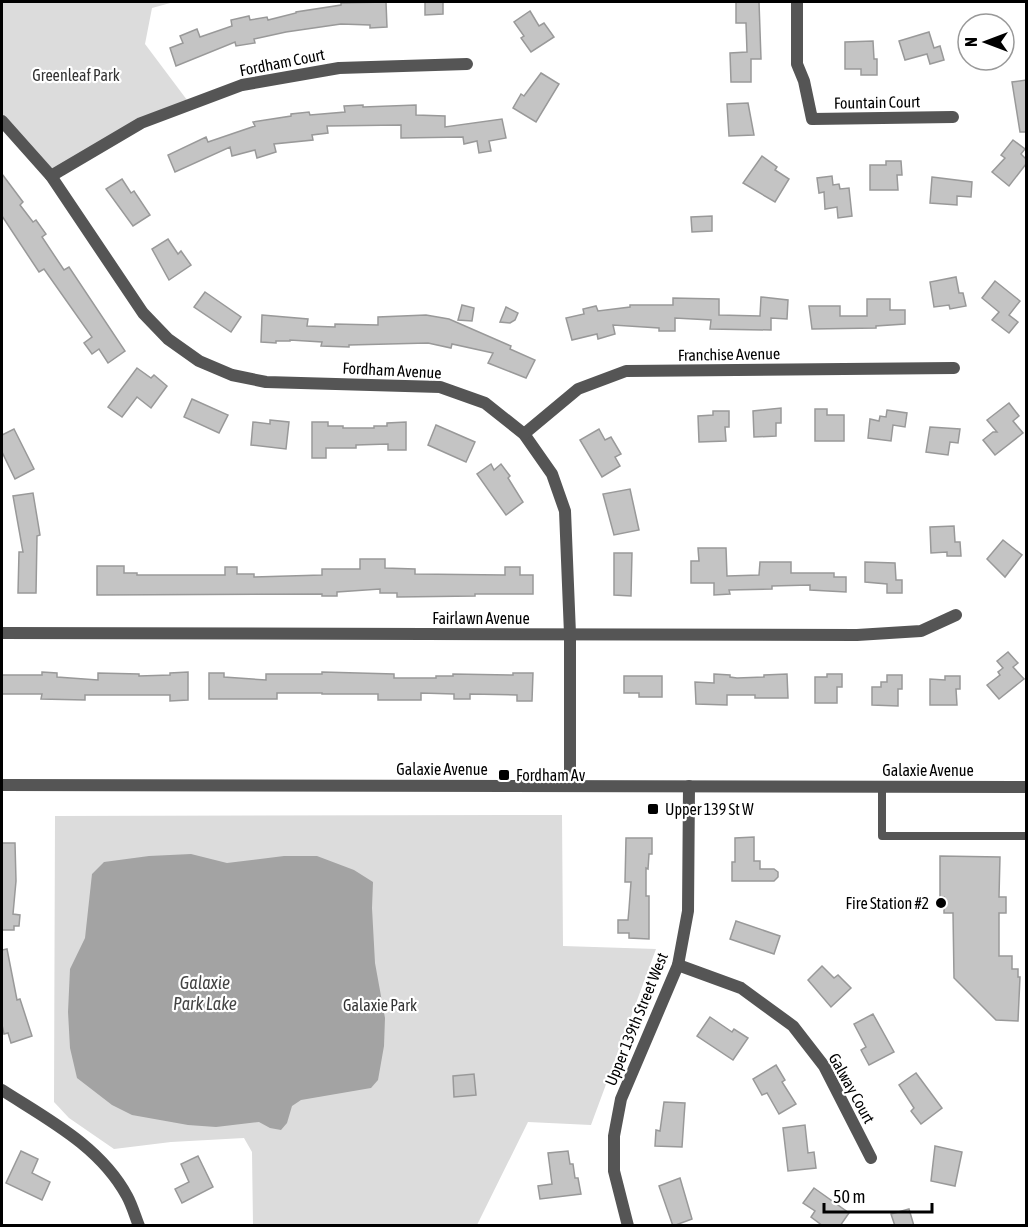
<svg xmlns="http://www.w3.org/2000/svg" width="1028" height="1227" font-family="'Asap Condensed',sans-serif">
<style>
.green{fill:#dcdcdc}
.water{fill:#a3a3a3}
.building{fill:#c4c4c4;stroke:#999;stroke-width:1.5}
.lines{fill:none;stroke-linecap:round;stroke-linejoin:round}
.service{stroke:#555;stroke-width:8}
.minor{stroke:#555;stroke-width:12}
.tertiary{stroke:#555;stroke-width:12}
.poi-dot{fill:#000;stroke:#fff;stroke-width:2}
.labels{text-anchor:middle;stroke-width:4.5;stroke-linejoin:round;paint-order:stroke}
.street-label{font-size:16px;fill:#000;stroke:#fff}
.park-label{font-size:16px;fill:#333;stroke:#fff}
.poi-label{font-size:16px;fill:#000;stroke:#fff;text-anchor:start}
.water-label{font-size:18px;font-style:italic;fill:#444;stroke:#fff}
</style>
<rect width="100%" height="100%" fill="#fff"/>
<g class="green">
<path d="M2,2H174L152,8L145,44L190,104L51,176L2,121Z"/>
<path d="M562,815L563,946L656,949L591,1125L528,1122L477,1225H253L252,1152L244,1138L171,1142L114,1149L69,1118L54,1102L55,816Z"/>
</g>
<path class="water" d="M191,854L227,863L284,856H317L354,870L373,882L372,908L375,963L385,1018L384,1046L378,1080L371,1088L301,1100L292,1106L287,1123L281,1130L270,1128L259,1122L216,1127L188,1125L132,1115L112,1105L77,1078L70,1048L68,1012L70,969L85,938L92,874L104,862L149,856Z"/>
<g class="building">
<path d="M386,2L387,27L370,28V25L341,24L286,32L254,39L255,43L236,46L235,42L176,66L170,48L183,43L180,36L197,29L200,37L232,26L231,20L249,16L250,20L267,17L268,20L296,13V12L341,5V3Z"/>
<path d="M425,2H443V14L425,15Z"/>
<path d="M736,2H759L761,59H751V82H731L730,53L747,52L746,23H736Z"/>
<path d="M530,11L539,26L544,23L554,37L531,52L521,38L524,36L514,22Z"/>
<path d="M929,32L934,48L940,46L944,60L930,64L927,54L905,60L899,41Z"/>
<path d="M873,41L874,59H877V75H861V69H845V42Z"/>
<path d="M541,73L559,84L536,122L513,108L521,94L524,96Z"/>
<path d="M1026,80V132H1020L1012,82Z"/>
<path d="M748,103L754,135L729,136L727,104Z"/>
<path d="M363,105V107L416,105V115L445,116V127L502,119L506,138L489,141L491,151L479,153L477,141L464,144L463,137L401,138V125L327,126L328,133L312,135L313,140L274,144L276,152L257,158L255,150L232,156L230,147L175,172L168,155L206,137L208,142L255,126L253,122L291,116V114L309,112L310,115L345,112L344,106Z"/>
<path d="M1013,140L1025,149L1021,154L1026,159V164L1009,186L992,172L1005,158L1001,155Z"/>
<path d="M762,156L777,167L775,170L789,179L775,202L743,183Z"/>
<path d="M886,161H901L902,175H897L898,190H870V165H886Z"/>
<path d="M2,174L23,202L20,205L33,222L36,220L46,234L42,237L64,270L69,267L125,351L108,363L99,349L92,354L84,343L92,337L44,269L39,272L2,216Z"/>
<path d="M832,176L833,185L839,184L840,189L849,188L852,216L838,218L837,207L825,209L824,192L819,193L817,178Z"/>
<path d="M932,177L972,182L971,197L957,196V205L930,203Z"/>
<path d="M122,179L131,193L134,191L150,215L133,226L106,189Z"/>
<path d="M712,216V231L692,232L691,217Z"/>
<path d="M168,239L178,254L181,251L191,265L169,280L152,249Z"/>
<path d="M956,277L959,293H963L966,306L950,309L949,305L934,307L930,282Z"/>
<path d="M995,281L1020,301L1009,315L1018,322L1009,333L992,320L999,312L982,298Z"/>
<path d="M205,292L241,317L231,332L194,307Z"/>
<path d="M761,297L788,300L787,319L771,318V330L710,329L711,320L675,318V331H659V328L613,325L615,334L598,339L597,334L572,340L566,318L584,314L583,309L596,306L598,311L630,307V305H673V298L719,299V315L760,316Z"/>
<path d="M867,299H890V310H905V324L876,326V328L812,329L809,306H840V316H867Z"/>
<path d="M462,305L474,308L472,321L458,320Z"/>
<path d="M506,307L518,313L515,320L510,323L500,322Z"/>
<path d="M262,315L308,319L307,326L335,327V324L378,325V317L426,315L449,319L511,346L510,349L535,360L526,378L488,363L493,353L452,344L451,348L428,343L349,345V347L321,346L322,342L290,340V341H276V343L261,342Z"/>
<path d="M137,368L151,378L154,375L167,386L151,408L137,397L122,417L108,407Z"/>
<path d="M192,399L228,415L219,433L184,417Z"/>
<path d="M1009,403L1019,416L1013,421L1023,433L995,455L983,440L993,432H997L987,420Z"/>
<path d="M781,408V423H776V436L754,437L753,411Z"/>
<path d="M815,409H827V415H844V441H815Z"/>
<path d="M887,410L907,413L905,427L893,425L891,441L868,438L870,419L879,421L880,416L886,417Z"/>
<path d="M713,411H729V427H725L726,441L699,442L698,416L713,415Z"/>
<path d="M270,420L289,422L286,449L251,445L253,422L270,424Z"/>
<path d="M312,422H328V426H343V428H374V426H387V423L406,422V450H388V444L356,445V448H326V458H312Z"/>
<path d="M436,425L475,442L466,462L428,445Z"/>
<path d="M930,427L960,429L958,443L950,442L948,455L926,452Z"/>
<path d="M14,429L34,469L15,479L2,452V435Z"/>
<path d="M599,429L605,440L611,437L621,454L615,457L620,466L602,477L580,440Z"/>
<path d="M491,464L494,470L501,464L510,476L508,478L523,502L506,515L477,474Z"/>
<path d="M630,489L639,530L614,535L603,494Z"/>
<path d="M33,493L40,535L37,536L36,593H18L19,552H23L13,496Z"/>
<path d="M954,526L955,542H960L961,556H947V552L931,553L930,527Z"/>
<path d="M1003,540L1022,555L1005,577L987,559Z"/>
<path d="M698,548H726L727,576L759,575L760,562H791V573H834V577H846V592L810,590V585L772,586V589L729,590L730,594L714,595V583H691V561H699Z"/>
<path d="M614,553H632L631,596L614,595Z"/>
<path d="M360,559H385V568L415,569V574L505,575V567H520V575H533V594H475V596L397,597V593H380V589L337,592V596H322V594L97,595V566H124V573H137V575H225V567H237V574H254V577L322,575V569H360Z"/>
<path d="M865,562L895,563L896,580H902V593H887V584L865,582Z"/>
<path d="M1008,652L1018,663L1013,667L1024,679L999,699L987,685L1000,675L998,672L1003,668L997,661Z"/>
<path d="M42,672L57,673V677L98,680V673L139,674V676L170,675V673L188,672V700L170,701V695H85V700L41,699L42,694H2V675H42Z"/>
<path d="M322,672L394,674V678H436V676H453V674L513,675V673H533L532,701H517V695L470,694V699H454V694L421,693V700H378V694H322V693H277V699H209V673H224V677L266,680V674H322Z"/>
<path d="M714,674L730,675V677L737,678L764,677V675L787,674L788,698H755V695H727V705L696,704L695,682L714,683Z"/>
<path d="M827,674H842V687H837V703H815V677H827Z"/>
<path d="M887,675H902V689H898V706L872,705V687H881V682H887Z"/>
<path d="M624,676H662V697H639V693H624Z"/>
<path d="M945,676H960V689H956L957,705H930V679L945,680Z"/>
<path d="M754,837V861H760V869H774L778,872V877L774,881H732V862H735V838Z"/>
<path d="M626,838H652V854H649L648,869L646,868V896H649V939L629,938V933H618V920H628L629,909L631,882H625Z"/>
<path d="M2,843H15L16,881L13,914L20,915L19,926H14V930H2Z"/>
<path d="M940,856L1000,857L999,897H1006V913H999V956H1012V969H1018V977H1020L1018,1021L996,1020L954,978L953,913H944V897H940Z"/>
<path d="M736,921L780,936L774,954L730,939Z"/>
<path d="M7,949L17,1000L20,999L32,1036L11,1043L8,1033L4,1034L2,1025V950Z"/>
<path d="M822,966L834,978L838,975L851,988L831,1007L808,980Z"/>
<path d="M873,1014L894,1052L869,1065L861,1050L866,1047L854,1024Z"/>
<path d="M710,1017L732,1032L734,1029L748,1038L733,1060L697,1036Z"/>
<path d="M776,1065L785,1080L782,1082L796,1104L779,1114L767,1093L762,1095L753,1079Z"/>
<path d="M916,1073L942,1108L921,1124L911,1111L914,1108L899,1085Z"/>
<path d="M474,1074L476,1095L454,1097L453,1076Z"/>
<path d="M664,1102L685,1103L682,1147L655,1146L656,1130L660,1131Z"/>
<path d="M805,1125L808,1153L814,1152L816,1168L788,1171L783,1128Z"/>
<path d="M935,1146L962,1152L955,1186L931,1181Z"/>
<path d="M21,1151L38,1159L32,1173L50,1182L42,1200L6,1183Z"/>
<path d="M568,1151L570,1164H573L575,1178H578L581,1194L540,1199L538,1186L552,1184L548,1153Z"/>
<path d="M198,1156L213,1187L182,1203L175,1189L189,1182L181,1164Z"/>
<path d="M680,1178L692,1219L673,1226L659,1186Z"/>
<path d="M814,1188L849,1213L840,1226H823L811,1217L815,1211L803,1203Z"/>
<path d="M909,1209L914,1226H895L891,1214Z"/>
</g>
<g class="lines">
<path class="service" d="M882,787V836H1026"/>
<g class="minor">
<path d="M797,2V64L804,81L812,119L953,117"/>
<path d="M2,121L51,176L143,313L168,339L199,361L232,375L266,382L440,387L485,403L524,434L552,474L565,511L570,634V786"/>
<path d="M51,176L141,123L242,85L339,68L467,64"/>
<path d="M524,434L578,389L626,371L954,368"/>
<path d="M2,633L857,635L921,631L956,615"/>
<path d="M678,965L741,988L793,1026L824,1066L871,1158"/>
<path d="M2,1090C47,1119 100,1146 127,1196C132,1205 135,1216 139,1226"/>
<path d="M628,1226L614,1171V1136L621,1099L678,965L688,911L689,786"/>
</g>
<path class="tertiary" d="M2,785L1026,787"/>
</g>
<g class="poi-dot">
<rect x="498" y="769" width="12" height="12" rx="3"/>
<rect x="647" y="803" width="12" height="12" rx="3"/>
<circle cx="941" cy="903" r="6"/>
</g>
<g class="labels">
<g class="street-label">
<text transform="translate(282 62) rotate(-11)" y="6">Fordham Court</text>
<text transform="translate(877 102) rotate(-1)" y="6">Fountain Court</text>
<text transform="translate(729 354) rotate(-1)" y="6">Franchise Avenue</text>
<text transform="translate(392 370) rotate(3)" y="6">Fordham Avenue</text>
<text x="481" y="624">Fairlawn Avenue</text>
<text x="442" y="775">Galaxie Avenue</text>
<text x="928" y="776">Galaxie Avenue</text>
<text transform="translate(636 1019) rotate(-68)" y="6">Upper 139th Street West</text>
<text transform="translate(852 1088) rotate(61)" y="6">Galway Court</text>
</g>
<g class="park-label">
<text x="76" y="81">Greenleaf Park</text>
<text x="380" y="1011">Galaxie Park</text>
</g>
<g class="poi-label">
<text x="516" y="781">Fordham Av</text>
<text x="665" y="815">Upper 139 St W</text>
<text x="929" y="909" text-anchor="end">Fire Station #2</text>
</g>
<g class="water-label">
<text x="205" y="989">Galaxie<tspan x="205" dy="21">Park Lake</tspan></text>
</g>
</g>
<rect width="1028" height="1227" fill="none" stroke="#000000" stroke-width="6"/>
<g transform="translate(986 42) rotate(270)"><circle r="28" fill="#ffffff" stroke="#999999" stroke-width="1.5"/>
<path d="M0-4.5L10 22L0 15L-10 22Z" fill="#000000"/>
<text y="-9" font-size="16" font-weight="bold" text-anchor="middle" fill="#000000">N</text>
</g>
<path d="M824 1203v9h108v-9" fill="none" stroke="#000000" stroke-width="3"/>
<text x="833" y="1203" font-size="18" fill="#000000" stroke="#ffffff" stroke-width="4.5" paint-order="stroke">50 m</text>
</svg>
